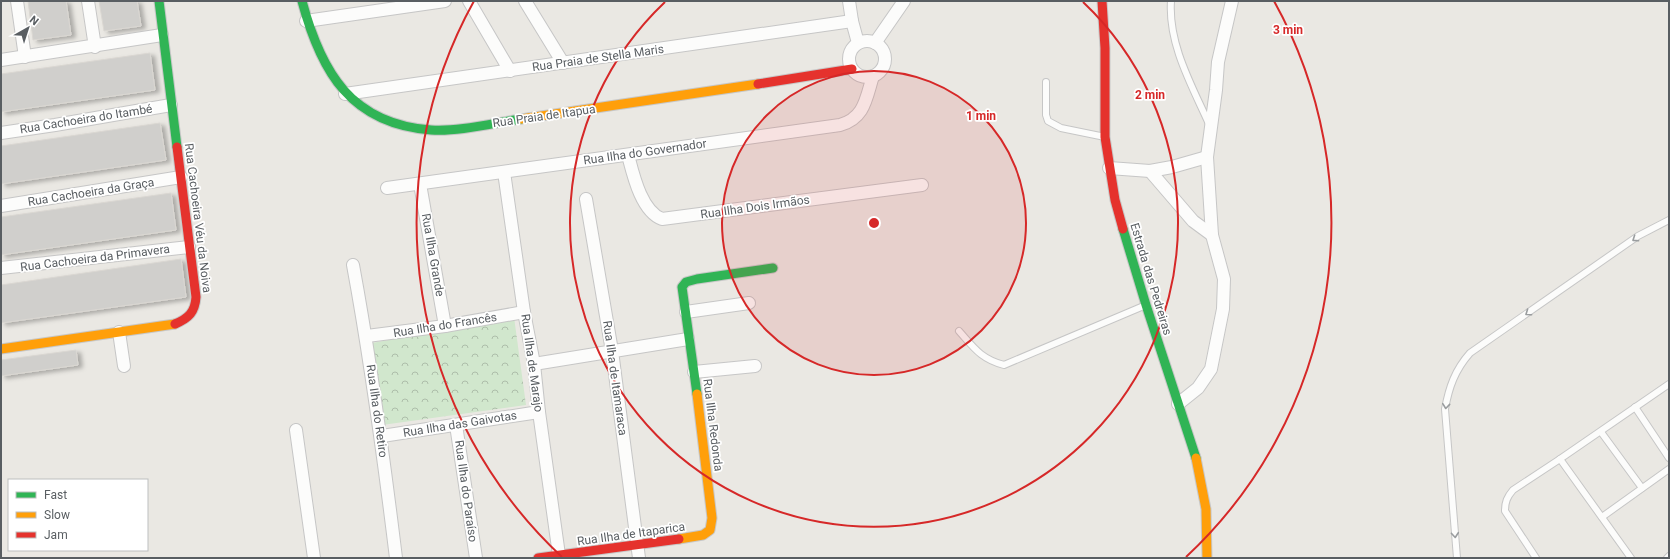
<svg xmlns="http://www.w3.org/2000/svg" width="1670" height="559" font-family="Roboto,sans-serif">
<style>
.forest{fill:url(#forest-crowns)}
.building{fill:#d0cfcc;stroke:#dad7d2;filter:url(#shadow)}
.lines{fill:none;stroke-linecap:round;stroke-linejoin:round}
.lane-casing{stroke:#c6c6c6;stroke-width:8}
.street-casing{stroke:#c6c6c6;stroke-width:14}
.fast-casing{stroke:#c7c7c7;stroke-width:11}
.slow-casing{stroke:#c7c7c7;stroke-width:11}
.jam-casing{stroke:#c7c7c7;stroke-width:11}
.lane{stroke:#fcfcfb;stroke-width:6}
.street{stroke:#fcfcfb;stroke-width:12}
.fast{stroke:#30b455;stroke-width:9}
.slow{stroke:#ff9f0a;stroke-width:9}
.jam{stroke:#e5322d;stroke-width:9}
.oneway{stroke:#9a9d9f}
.ring{fill:none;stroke:#d62828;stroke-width:2}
.labels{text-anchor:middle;stroke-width:3.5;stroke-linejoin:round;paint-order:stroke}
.street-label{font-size:12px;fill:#595e62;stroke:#fff}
.centre{fill:#d62828;stroke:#fff;stroke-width:2}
.ring-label{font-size:12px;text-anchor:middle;font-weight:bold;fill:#d62828;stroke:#fff;stroke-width:3.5;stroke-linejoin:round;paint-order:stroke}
</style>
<defs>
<pattern id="forest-crowns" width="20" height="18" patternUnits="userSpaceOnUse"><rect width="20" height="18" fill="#d1e7cd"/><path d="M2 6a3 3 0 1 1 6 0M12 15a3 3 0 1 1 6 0" fill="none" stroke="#adbeaa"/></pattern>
<filter id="shadow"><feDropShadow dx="4.5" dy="2.5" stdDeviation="2" flood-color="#0004"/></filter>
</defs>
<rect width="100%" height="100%" fill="#eae8e3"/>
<path class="forest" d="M514,317L526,405L382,425L372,343Z"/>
<g class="building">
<path d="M28,1H66L71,35L33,40Z"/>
<path d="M99,1H137L141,26L104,31Z"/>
<path d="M150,53L155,90L1,112V74Z"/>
<path d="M160,123L166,160L1,184V146Z"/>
<path d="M171,193L176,230L1,255V217Z"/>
<path d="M181,259L186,297L1,323V285Z"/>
<path d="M76,350L78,365L1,376V360Z"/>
</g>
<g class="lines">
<defs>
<g id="lane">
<path d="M1171,1C1168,44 1192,86 1209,124"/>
<path d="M1046,82V115L1048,121L1061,128L1105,137"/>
<path d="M959,331C974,348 981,359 1004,365L1146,305"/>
<path d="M1635,407L1669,458"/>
<path d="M1601,432L1642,488"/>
<path d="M1602,517L1669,469"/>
<path d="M1457,558L1445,409C1449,387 1455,370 1470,353L1638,236L1669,220"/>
<path d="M1536,558L1505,511C1505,502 1507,497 1513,490L1560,459"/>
<path d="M1631,558L1560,459L1669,384"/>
<path d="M1667,558L1669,556"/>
</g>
<g id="street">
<path d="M17,1L25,57"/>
<path d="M88,1L95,47"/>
<path d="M469,1L510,71"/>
<path d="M525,1L563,63"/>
<path d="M849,1L852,21L858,43"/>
<path d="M306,21L445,1"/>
<circle cx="867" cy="59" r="18"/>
<path d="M875,43L904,1"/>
<path d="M1,60L162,35"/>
<path d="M345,94L852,21"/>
<path d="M1,133L55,125L171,105"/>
<path d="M628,155C633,174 641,211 662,219L922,185"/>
<path d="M1109,168L1150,171L1172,167L1207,157"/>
<path d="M1150,171L1193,221L1212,235"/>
<path d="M504,172L524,312L534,364L539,412L559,555"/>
<path d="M420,184L445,326"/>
<path d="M387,188L840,125C865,118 866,98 873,76"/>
<path d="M586,199L612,351L639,558"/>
<path d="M1,206L181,177"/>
<path d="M353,265C371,362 384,460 396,558"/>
<path d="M1,268L189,247"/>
<path d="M686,312L749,303"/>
<path d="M119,332L124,366"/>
<path d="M367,336L445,326L524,312"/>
<path d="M534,364L688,339"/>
<path d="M694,372L755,366"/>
<path d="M1178,404L1198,388L1211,369L1223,309L1224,279L1212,235L1207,157L1216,90L1218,62L1232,1"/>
<path d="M456,425L476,558"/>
<path d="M296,430L314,558"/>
<path d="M382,436L539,412"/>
</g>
<g id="fast">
<path d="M159,1L177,147"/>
<path d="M302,1C321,72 351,124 431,130C458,132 494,123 521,119"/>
<path d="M1123,229L1146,305L1196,458"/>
<path d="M697,394L682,287L686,282L697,279L773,268"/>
</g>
<g id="slow">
<path d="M521,119L758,84"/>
<path d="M1,349L175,324"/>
<path d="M1196,458L1206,509L1207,558"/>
<path d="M679,539L703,535L710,530L712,518L697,394"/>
</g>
<g id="jam">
<path d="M1102,1L1105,48V137L1115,200L1123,229"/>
<path d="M758,84L852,69"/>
<path d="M175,324C189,318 195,312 196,297L177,147"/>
<path d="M538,558L679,539"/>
</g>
</defs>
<use href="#lane" class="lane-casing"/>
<use href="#street" class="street-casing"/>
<use href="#fast" class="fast-casing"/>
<use href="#slow" class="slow-casing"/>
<use href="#jam" class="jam-casing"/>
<use href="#lane" class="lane"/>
<use href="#street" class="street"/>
<use href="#fast" class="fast"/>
<use href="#slow" class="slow"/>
<use href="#jam" class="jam"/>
</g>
<defs><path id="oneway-chevron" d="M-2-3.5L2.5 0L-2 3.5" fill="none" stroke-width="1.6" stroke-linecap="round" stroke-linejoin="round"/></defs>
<g class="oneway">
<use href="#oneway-chevron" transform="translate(1635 239) rotate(146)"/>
<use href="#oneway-chevron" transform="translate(1528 313) rotate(145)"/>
<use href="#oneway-chevron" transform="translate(1446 406) rotate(96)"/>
<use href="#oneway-chevron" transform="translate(1455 535) rotate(85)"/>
</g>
<circle cx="874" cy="223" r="152" fill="#d62828" fill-opacity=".12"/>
<g class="ring">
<circle cx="874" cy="223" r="152"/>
<path d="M1083 2A304 304 0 1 1 665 2"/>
<path d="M562 557A457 457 0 0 1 474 1M1274 1A457 457 0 0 1 1186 557"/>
</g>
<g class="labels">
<g class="street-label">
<text transform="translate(598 58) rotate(-8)" y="4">Rua Praia de Stella Maris</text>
<text transform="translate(544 116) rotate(-8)" y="4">Rua Praia de Itapua</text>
<text transform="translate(86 119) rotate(-9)" y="4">Rua Cachoeira do Itambé</text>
<text transform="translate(645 152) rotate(-8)" y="4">Rua Ilha do Governador</text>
<text transform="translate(91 192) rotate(-9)" y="4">Rua Cachoeira da Graça</text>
<text transform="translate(755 207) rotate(-8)" y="4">Rua Ilha Dois Irmãos</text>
<text transform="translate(198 218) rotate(83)" y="4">Rua Cachoeira Véu da Noiva</text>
<text transform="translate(433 255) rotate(80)" y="4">Rua Ilha Grande</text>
<text transform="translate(95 258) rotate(-7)" y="4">Rua Cachoeira da Primavera</text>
<text transform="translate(1151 279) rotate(73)" y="4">Estrada das Pedreiras</text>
<text transform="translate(445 325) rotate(-9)" y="4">Rua Ilha do Francês</text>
<text transform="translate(532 363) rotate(82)" y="4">Rua Ilha de Marajo</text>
<text transform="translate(615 378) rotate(82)" y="4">Rua Ilha de Itamaraca</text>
<text transform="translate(377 411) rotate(82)" y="4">Rua Ilha do Retiro</text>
<text transform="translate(460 424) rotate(-9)" y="4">Rua Ilha das Gaivotas</text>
<text transform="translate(713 425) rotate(83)" y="4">Rua Ilha Redonda</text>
<text transform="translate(466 491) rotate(82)" y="4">Rua Ilha do Paraíso</text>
<text transform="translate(631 534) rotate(-8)" y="4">Rua Ilha de Itaparica</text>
</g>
</g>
<circle cx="874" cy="223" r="6" class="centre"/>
<g class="ring-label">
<text x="1288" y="34">3 min</text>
<text x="1150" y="99">2 min</text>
<text x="981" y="120">1 min</text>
</g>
<rect width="1670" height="559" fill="none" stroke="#595e62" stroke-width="4"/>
<rect x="8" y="479" width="140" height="72" fill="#ffffff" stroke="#bdbfc0"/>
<rect x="16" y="492" width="20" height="6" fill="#30b455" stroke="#bdbfc0"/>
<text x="44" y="499" font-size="12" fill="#595e62">Fast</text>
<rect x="16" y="512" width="20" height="6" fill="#ff9f0a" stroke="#bdbfc0"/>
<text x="44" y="519" font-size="12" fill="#595e62">Slow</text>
<rect x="16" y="532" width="20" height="6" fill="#e5322d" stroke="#bdbfc0"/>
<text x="44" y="539" font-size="12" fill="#595e62">Jam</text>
<g transform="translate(28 28) rotate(39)" stroke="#ffffff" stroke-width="3" paint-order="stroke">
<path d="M0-3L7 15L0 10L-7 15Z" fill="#595e62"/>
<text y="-6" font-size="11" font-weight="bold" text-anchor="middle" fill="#595e62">N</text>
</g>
</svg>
